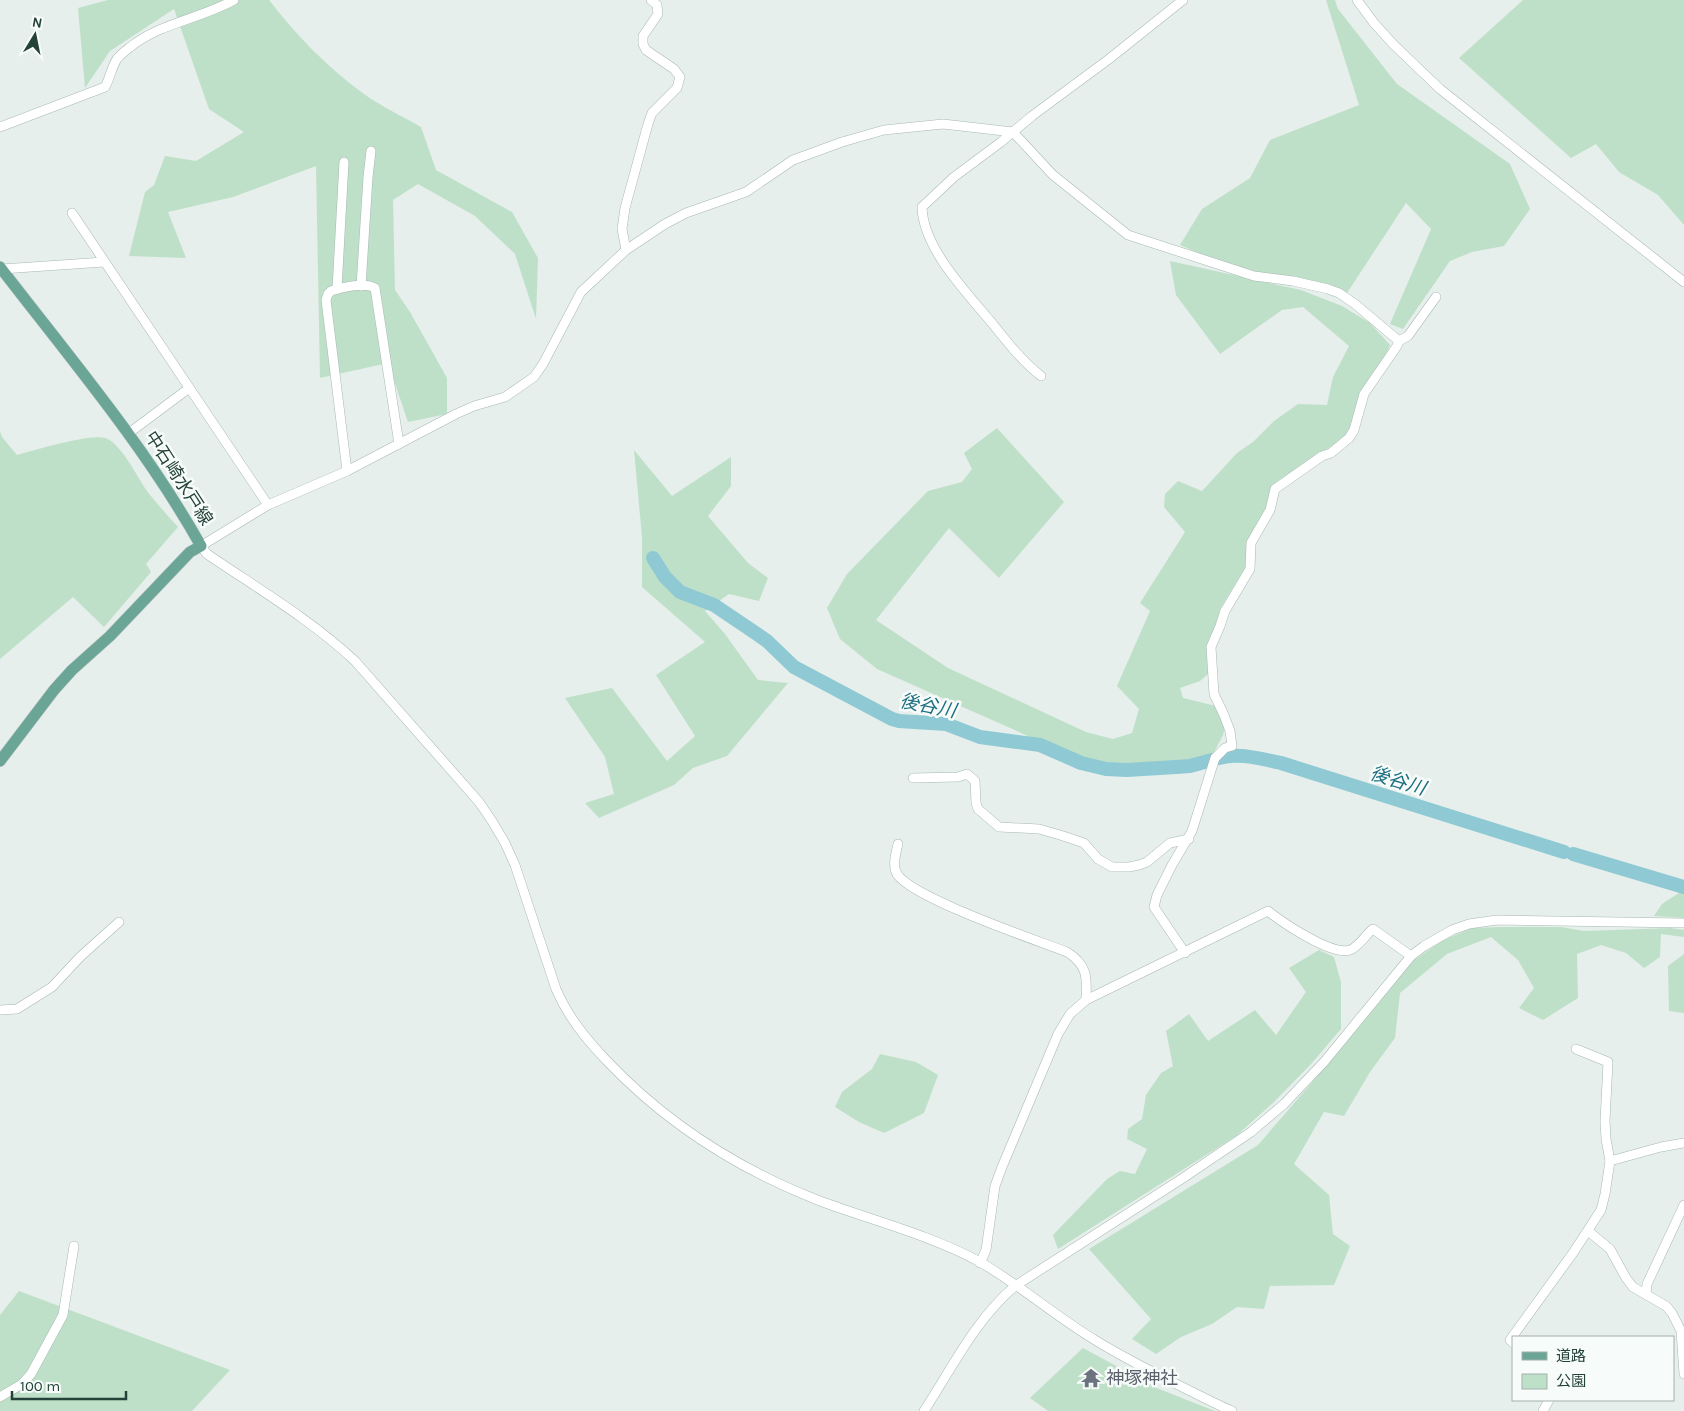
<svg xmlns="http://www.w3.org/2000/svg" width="1684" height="1411" font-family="Karla,'Noto Sans JP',sans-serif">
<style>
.green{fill:#bfe0c8}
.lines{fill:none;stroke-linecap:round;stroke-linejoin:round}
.river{stroke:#8ec9d4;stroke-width:14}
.minor-casing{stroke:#a8b8b2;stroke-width:10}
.major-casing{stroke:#c2cac8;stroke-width:12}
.minor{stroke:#fff;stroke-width:9}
.major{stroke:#6aa596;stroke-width:11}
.labels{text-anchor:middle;stroke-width:5;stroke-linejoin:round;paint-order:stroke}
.street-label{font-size:18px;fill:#24423a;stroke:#f7fbf9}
.worship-label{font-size:18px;fill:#5b616d;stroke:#f7fbf9;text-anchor:start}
.water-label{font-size:19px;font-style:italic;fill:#1c6f80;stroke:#f7fbf9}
</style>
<rect width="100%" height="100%" fill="#e6efeb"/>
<g class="green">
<path d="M108,0H269C296,35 328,68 364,94C382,107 402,116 421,127L436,170L512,212L538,258L536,319L515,254L475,216L418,184L393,200L395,290L410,312L447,378V414L408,422L388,363L320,378L316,166L233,197L168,212L186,258L129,256L145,192L154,185L165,156L196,161L244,132L209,109L174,9L110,51L85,88L78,8Z"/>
<path d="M1326,0H1335L1338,9L1397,84L1510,164L1530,209L1504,246L1472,252L1450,261L1403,329L1390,324L1431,229L1406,203L1347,293L1323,284L1252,272L1201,254L1180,245L1202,209L1250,178L1270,140L1359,105Z"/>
<path d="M1523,0H1684V225L1658,195L1619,172L1596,144L1571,158L1459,58Z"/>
<path d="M1170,261L1301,290L1342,306L1370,323L1390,345L1383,362L1359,395L1352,425L1344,438L1272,485L1266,509L1246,566L1220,609L1217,623L1207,645L1208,674L1200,681L1180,688L1183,698L1216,706C1230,735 1224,730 1212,757L1190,764L1145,765L1119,768L1091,764L877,669L840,639L827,608L847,574L928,491L962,482L972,469L964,453L997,428L1064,502L999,578L949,528L876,620L948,668L1086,732L1113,739L1132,733L1139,709L1117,686L1150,611L1140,603L1185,532L1164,507L1165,494L1178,481L1202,491L1237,453L1253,442L1274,421L1298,404L1327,405L1333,377L1349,346L1303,307L1282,310L1220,354L1176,295Z"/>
<path d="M0,431L2,437L17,455C37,450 87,434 105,438C121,442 139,481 150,495C159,506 168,516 178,527L146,564L151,572L104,627L73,597L0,659Z"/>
<path d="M634,450L672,496L731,457V486L708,516L748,563L768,578L759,601L729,594L705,611L725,634L758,680L788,683L727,756L693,768L674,785L599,818L585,803L614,794L605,757L565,698L612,688L667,761L695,736L656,675L705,642L642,587V537Z"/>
<path d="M1682,891H1684V918L1654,916L1662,904Z"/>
<path d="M1498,927H1561L1584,931L1671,928L1684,930V937L1661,934L1660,957L1644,968L1626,953L1601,945L1577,954L1578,998L1543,1020L1519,1008L1534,988L1518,960L1491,937L1447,954L1400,993L1395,1038L1370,1072L1344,1116L1324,1112L1294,1164L1329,1195L1333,1234L1350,1246L1334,1285L1270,1286L1264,1309L1237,1307L1212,1324L1181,1337L1156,1354L1132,1339L1151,1319L1089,1249L1258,1145L1327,1065L1413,961L1441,941L1472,928Z"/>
<path d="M1319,950L1334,957L1341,982V1029L1311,1064L1274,1102L1236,1136L1058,1249L1053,1235L1107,1179L1120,1171L1135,1174L1147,1149L1127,1139L1128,1129L1142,1119L1146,1095L1161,1073L1173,1066L1166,1031L1189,1014L1208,1041L1255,1010L1276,1035L1306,992L1289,968Z"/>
<path d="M1684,954V1013L1669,1011L1668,966Z"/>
<path d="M880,1054L916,1062L938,1075L924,1113L884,1133L859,1122L835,1107L842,1092L872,1069Z"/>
<path d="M19,1291L230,1370L192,1411H0V1315Z"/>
<path d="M1083,1348L1159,1389L1215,1411H1048L1030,1398Z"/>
</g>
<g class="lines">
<g class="river">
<path d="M653,558L665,577L680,592L714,605L757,634L767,641L794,667L892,719L899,721L946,724L980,737L1040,745L1081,763L1106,769L1127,770L1176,767L1190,766L1212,760"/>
<path d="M1219,758C1239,752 1261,759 1281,763L1564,852"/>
<path d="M1573,854L1684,887"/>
</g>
<defs>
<g id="minor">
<path d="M1357,0L1374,23L1393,44L1440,89L1684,282"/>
<path d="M0,127L105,87C110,78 112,66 117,59C120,55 125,51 129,48C159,23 200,19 234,0"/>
<path d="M72,213L268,505"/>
<path d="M626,250L622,229L625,208L648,124L652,113L677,88L680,77L674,69L646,50L643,44V36L658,14L657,5L651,0"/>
<path d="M2,269L104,262"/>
<path d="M361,286L368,177L371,151"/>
<path d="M337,289L344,162"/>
<path d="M1041,376C1022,361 1007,342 992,323C966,292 923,248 922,207L954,177L1001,142L1032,116L1109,59L1183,0"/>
<path d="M129,433L188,389"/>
<path d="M347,471L326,300L328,294L331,291C342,287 365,282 375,288L399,444"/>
<path d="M913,778L958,777L967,774L975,781L976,803L978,809L999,827L1039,829L1060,835L1084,843L1098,859L1112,867H1129L1139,865L1147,862L1170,843L1189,839"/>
<path d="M898,844C896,853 892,865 897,874C912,898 1036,940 1067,952C1088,965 1087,978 1086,1000"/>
<path d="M1185,953L1154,907L1157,895L1172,865L1192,831L1215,758L1225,748L1232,746L1230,731L1224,715L1214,694L1211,647L1220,626L1225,611L1250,569L1251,543L1270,510L1275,489L1322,456L1331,453L1349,438L1354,430L1364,394L1397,346L1399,341L1408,336L1436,297"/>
<path d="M0,1010L17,1009L52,987L80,957L119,922"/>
<path d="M1610,1161L1661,1147L1684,1143"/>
<path d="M1588,1231L1610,1249L1626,1278L1633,1287L1666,1306L1672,1313L1681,1331L1684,1374"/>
<path d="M980,1263L986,1250L995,1186L1002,1167L1058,1034L1070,1014L1086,1000L1268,911C1283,923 1332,956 1350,950C1360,946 1365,935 1373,929L1411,956"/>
<path d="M1646,1294L1647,1284L1684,1205"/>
<path d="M1513,1343L1510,1340L1573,1253L1601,1210L1605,1194L1610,1161L1606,1139L1605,1121L1608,1062L1576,1049"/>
<path d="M0,1397L22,1384L31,1374L63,1315L74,1246"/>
<path d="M924,1411C952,1368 975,1320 1015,1286L1183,1178L1251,1132L1284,1104L1324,1062L1411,956L1424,946L1452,930L1469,924L1497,920L1684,923"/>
<path d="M1232,1411C1211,1402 1191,1391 1170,1381C1145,1368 1119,1355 1095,1340C1055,1316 1020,1285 980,1262C933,1236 871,1220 820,1201C740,1170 666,1123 607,1061C586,1039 568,1017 556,989L515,865L505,843L492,821L479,802L355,661C310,619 257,588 207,554L201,546L268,505L347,471L456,414L474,406L505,397L534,377L543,364L581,292L626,250L665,224L686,213L746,192L793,160L842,142L884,130L943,124L1013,132L1053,175L1128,235L1254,276L1293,281L1328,289L1339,293L1355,304L1399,341"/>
<path d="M1543,1411L1549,1400"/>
</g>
<path id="major" d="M0,267C70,358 145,446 201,546L190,552L110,636L72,670L54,690L0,761"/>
</defs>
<use href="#minor" class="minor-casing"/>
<use href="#major" class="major-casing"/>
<use href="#minor" class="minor"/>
<use href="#major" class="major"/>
</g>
<defs>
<symbol id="temple-bare" viewBox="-9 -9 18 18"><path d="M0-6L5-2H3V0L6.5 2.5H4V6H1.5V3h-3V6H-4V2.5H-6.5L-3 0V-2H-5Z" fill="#6b7280" stroke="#f7fbf9" stroke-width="2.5" paint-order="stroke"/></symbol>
</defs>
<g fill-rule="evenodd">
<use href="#temple-bare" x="1077" y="1364" width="28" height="28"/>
</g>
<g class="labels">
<g class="street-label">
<text transform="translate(179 478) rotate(57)" y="6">中石崎水戸線</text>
</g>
<g class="worship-label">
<text x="1106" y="1384">神塚神社</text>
</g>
<g class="water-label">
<text transform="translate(928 705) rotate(11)" y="7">後谷川</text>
<text transform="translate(1398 780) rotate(17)" y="7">後谷川</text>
</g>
</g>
<rect x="1512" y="1336" width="162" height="65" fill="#f7fbf9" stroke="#a3b1ad"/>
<rect x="1522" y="1352" width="25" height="8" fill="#6aa596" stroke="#a3b1ad"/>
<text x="1556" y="1361" font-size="15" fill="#24423a">道路</text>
<rect x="1522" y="1374" width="25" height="15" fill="#bfe0c8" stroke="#a3b1ad"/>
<text x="1556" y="1386" font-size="15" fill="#24423a">公園</text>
<g transform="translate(35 35) rotate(10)" stroke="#f7fbf9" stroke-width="4" paint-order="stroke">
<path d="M0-4L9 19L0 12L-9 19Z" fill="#24423a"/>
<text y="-8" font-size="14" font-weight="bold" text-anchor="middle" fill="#24423a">N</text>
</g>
<path d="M12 1391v8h114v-8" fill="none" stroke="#24423a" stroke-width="2.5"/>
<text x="20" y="1391" font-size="15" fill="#24423a" stroke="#f7fbf9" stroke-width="4" paint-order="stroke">100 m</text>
</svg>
